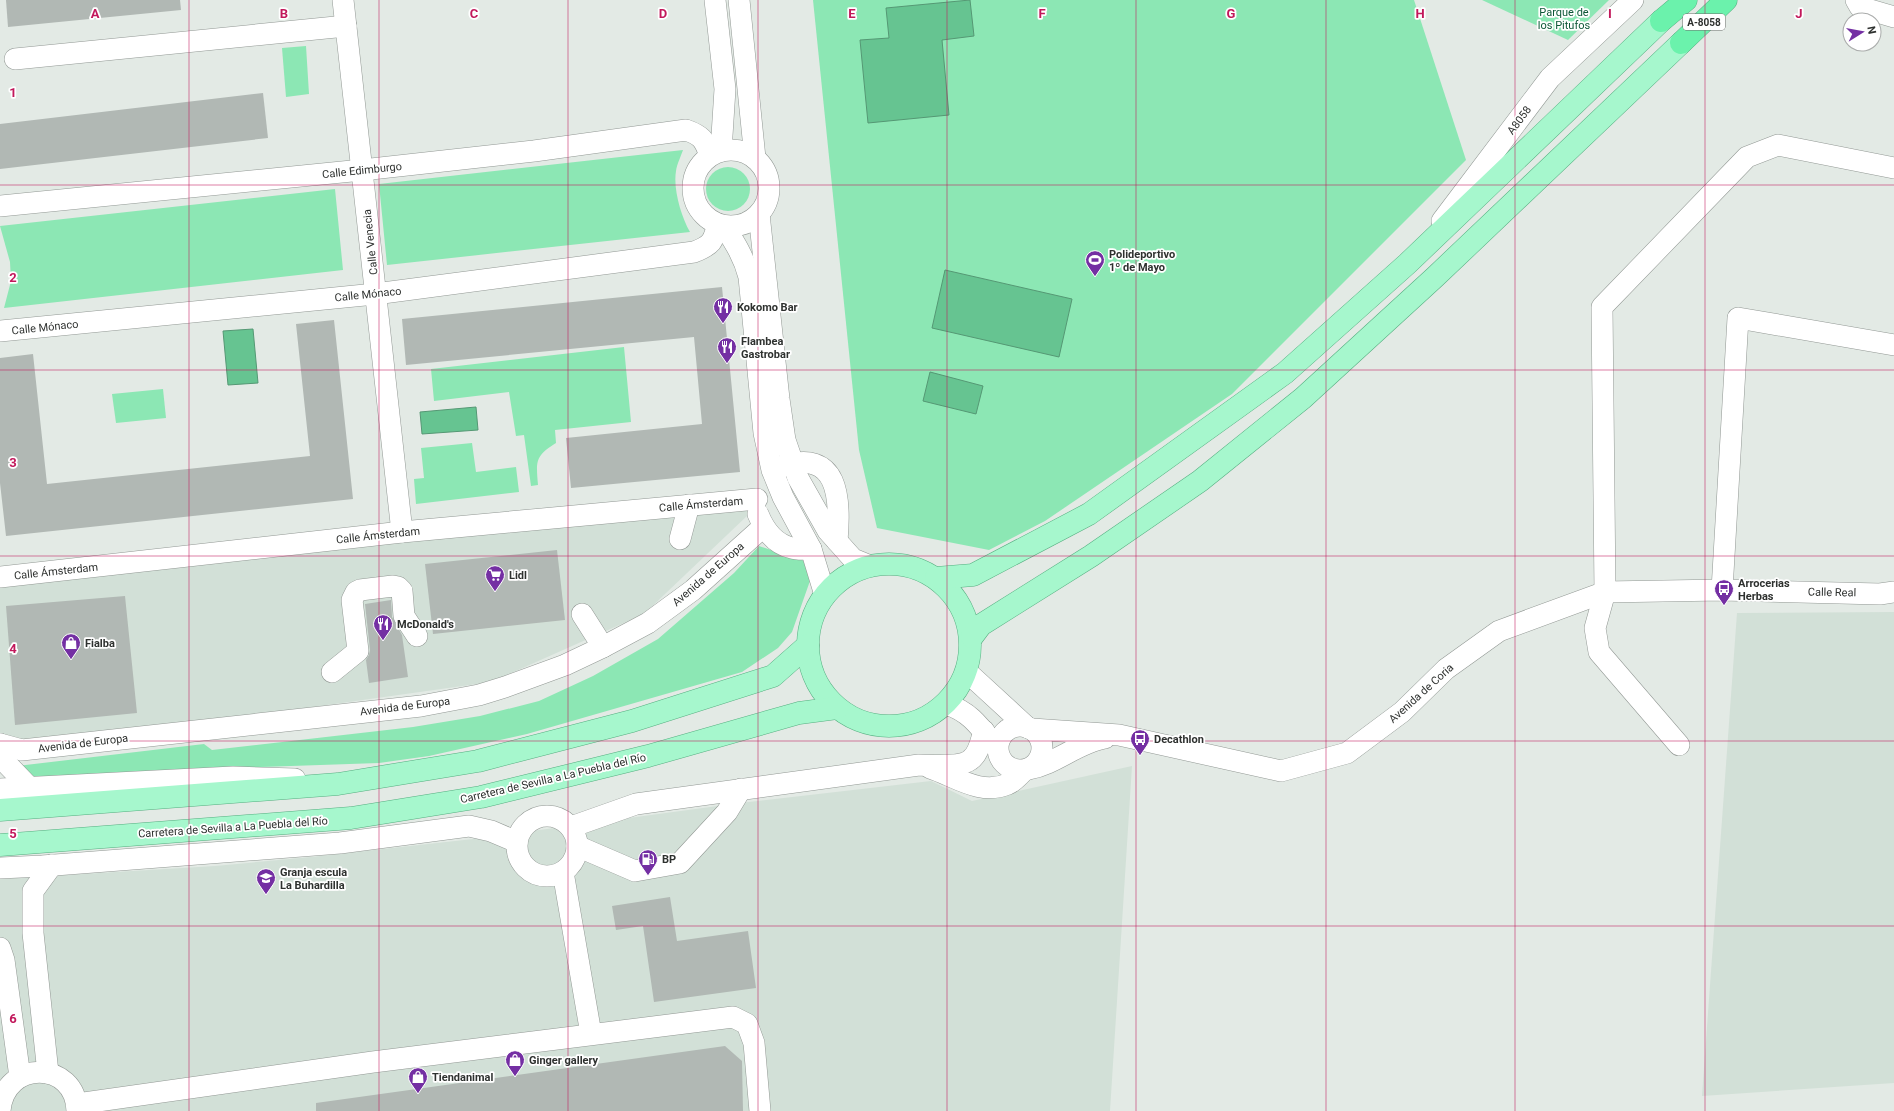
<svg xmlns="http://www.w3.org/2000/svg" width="1894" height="1111" font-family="Roboto,sans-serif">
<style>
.built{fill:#d2e0d7}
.green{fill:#8ce7b4}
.water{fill:#66c491;stroke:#559874}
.building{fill:#b1b8b4}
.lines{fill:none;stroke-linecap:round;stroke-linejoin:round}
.minor-casing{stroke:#929894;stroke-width:22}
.major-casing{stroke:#56ae80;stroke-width:23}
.highway-casing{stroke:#56ae80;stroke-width:23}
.minor{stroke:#fff;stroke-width:21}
.major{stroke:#a6f7cd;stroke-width:22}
.highway{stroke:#6bf2ac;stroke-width:22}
.grid{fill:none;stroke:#c2185b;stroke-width:1;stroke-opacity:0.55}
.labels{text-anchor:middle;stroke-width:3.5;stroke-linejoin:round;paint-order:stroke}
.shield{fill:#fff;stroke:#6d6f6d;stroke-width:1}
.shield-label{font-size:10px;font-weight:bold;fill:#2e312f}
.park-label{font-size:11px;fill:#0c5736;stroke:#fff}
.street-label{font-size:11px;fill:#2e312f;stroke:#fff}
.poi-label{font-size:11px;font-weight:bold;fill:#2e312f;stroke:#fff;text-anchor:start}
.grid-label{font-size:13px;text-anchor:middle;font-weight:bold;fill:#c2185b;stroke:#fff;stroke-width:3.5;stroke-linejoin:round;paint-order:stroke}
</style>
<rect width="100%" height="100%" fill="#e3eae5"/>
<g class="built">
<path d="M749,495L748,515L644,614L491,682L0,751V569Z"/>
<path d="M1894,612V1083L1702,1096L1737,613Z"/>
<path d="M1132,766L1110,1111H0V879L215,866L311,857L473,839L740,803L931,781L972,801Z"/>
</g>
<g class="green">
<path d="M813,0H1414L1466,160L1232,394L1045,521L989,550L877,528L859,450Z"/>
<path d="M1482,0H1609L1568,40Z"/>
<path d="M306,46L309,94L286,97L282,48Z"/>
<path d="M683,150C681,156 677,164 676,171C673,189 681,216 690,232L387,265L379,184Z"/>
<circle cx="728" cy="189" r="22"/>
<path d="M335,189L343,270L4,308L11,281L10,262L0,226Z"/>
<path d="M624,347L631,422L555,430L556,443C535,456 536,461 538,485L531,486L524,435L516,436L509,392L434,401L431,369Z"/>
<path d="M163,389L166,418L116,423L112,394Z"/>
<path d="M472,443L476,472L516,467L519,492L416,504L414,479L424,478L421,448Z"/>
<path d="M759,546L805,561L811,578L792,632L778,648L742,672L527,734L429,756L379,763L229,768L35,778L17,766L204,744L212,750L413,727L480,716L539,701L593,676L658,639L734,573Z"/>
</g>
<g class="water">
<path d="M970,0L974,36L942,40L949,115L868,123L860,40L889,38L886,8Z"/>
<path d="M945,270L1072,299L1059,357L932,328Z"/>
<path d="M253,329L258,383L228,385L223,331Z"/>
<path d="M930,372L983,386L976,414L923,401Z"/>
<path d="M476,407L478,430L422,434L420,412Z"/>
</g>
<g class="building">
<path d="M6,0H180L181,10L8,27Z"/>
<path d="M263,93L268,138L0,169V124Z"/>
<path d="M722,287L740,472L571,488L566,438L702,424L694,337L406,365L402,319Z"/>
<path d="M334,320L353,499L6,536L0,483V358L33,354L47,484L310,456L296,324Z"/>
<path d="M557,550L565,620L433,634L425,564Z"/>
<path d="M125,596L137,713L15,725L6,606Z"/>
<path d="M391,600L392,617L402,635L408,677L369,683L366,660L369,655L370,650L365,604Z"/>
<path d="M670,897L677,941L748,931L756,988L654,1002L643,926L616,930L612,906Z"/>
<path d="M725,1046L742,1061L743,1111H316V1103Z"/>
</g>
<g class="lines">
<defs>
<g id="minor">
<path d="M343,0L402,532"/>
<path d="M715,0L725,89L721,151"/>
<path d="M739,0L755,158"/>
<path d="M1856,0L1860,7L1894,17"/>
<path d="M15,59L346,26"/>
<circle cx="731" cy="188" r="38"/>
<path d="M0,206L362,170L534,151L686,130C703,136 704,140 710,155"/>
<path d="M759,214L779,399L785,440L798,478L828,531L853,559L870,566"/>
<path d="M1442,221L1550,78L1633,0"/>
<path d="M724,226C735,243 744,257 749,277L764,433L772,470L783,497L811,549L825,595"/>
<path d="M0,331L375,294L694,252C712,245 713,242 718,224"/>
<path d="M781,467C839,447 841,499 837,541"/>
<path d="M758,514C764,529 774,544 792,548C798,550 805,549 811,549"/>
<path d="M680,539L689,505"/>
<path d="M0,577L402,532L757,499"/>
<path d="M1722,590L1738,318L1894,345"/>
<path d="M582,614L603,647"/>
<path d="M966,671L1028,728"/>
<path d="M332,672L358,651L352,600L356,592L360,590L393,586L398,587L402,591L404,616L417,636"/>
<path d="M946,704C968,711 978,724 992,742"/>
<circle cx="1020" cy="748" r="22"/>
<path d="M1032,729L1119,735L1281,771L1347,753L1402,712L1446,669L1499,631L1605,592L1722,590L1880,594L1894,592"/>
<path d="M0,744L22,750L421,706L479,695L505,687L565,665L603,647L648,623L693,590L763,527"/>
<path d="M0,744L6,763L30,788"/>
<path d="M1679,745L1599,652L1595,628L1605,592L1602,307L1747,157L1778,145L1894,168"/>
<path d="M930,768C955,776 980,796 1008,784C1014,782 1020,774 1025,770"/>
<path d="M1029,769C1056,764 1077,743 1105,738"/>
<path d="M0,789L233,777L295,779"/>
<circle cx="547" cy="846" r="30"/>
<path d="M571,827L636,804L919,765C932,765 960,768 970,760C979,754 981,740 984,731"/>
<path d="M577,846L635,871L680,863L727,812L741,789"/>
<path d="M0,868L42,866L340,843L469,826L491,831L517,842"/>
<path d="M563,872L591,1034"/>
<path d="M0,948L4,960L20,1077"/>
<path d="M48,1073L33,933V891L52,865"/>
<path d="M77,1104L373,1062L733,1017L747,1024L754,1043L760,1111"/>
<path d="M0,1111C4,1059 76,1060 77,1111"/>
</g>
<g id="major">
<circle cx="889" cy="645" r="81"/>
<path d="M936,578L973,575L1089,514L1285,373L1407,264L1661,21"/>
<path d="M972,637L981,625L1091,556L1200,481L1303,398L1435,277L1681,43"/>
<path d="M0,810L338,784L478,761L632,721L773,676L808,645"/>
<path d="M0,845L351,818L481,797L648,756L799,713L837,708"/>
</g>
<g id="highway">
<path d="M1661,21L1686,0"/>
<path d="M1681,43L1726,0"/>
</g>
</defs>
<use href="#minor" class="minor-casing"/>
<use href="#major" class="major-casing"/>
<use href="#highway" class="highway-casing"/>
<use href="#minor" class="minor"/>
<use href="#major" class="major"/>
<use href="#highway" class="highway"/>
</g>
<path class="grid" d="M189,0V1111M379,0V1111M568,0V1111M758,0V1111M947,0V1111M1136,0V1111M1326,0V1111M1515,0V1111M1705,0V1111M0,185H1894M0,370H1894M0,556H1894M0,741H1894M0,926H1894"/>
<defs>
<symbol id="stadium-pin" viewBox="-11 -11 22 30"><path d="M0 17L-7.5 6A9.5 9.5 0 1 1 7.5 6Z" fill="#742fa3" stroke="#fff"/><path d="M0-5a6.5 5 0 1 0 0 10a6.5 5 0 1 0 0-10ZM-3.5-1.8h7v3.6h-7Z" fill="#fff"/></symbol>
<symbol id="restaurant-pin" viewBox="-11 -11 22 30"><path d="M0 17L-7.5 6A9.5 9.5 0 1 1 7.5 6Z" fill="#742fa3" stroke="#fff"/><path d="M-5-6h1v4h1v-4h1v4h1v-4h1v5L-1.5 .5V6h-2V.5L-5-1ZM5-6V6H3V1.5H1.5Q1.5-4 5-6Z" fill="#fff"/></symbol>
<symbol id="supermarket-pin" viewBox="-11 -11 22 30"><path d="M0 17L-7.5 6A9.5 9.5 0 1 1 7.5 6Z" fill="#742fa3" stroke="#fff"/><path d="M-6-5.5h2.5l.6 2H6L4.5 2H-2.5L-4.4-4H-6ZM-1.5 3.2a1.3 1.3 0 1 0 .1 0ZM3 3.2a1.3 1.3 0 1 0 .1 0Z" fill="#fff"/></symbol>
<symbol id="bus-pin" viewBox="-11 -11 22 30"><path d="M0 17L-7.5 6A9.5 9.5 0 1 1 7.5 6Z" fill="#742fa3" stroke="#fff"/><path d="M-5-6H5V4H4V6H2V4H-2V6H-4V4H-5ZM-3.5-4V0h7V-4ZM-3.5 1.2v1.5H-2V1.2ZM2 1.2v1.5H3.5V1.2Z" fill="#fff"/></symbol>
<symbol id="shop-pin" viewBox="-11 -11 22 30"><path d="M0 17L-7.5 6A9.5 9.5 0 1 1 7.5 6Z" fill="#742fa3" stroke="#fff"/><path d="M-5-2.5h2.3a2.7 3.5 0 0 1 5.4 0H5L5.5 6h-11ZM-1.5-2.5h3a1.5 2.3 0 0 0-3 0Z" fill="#fff"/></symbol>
<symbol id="fuel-pin" viewBox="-11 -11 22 30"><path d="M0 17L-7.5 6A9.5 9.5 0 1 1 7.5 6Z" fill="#742fa3" stroke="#fff"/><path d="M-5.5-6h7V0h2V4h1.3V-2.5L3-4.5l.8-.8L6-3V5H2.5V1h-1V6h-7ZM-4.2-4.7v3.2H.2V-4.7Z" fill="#fff"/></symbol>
<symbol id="school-pin" viewBox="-11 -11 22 30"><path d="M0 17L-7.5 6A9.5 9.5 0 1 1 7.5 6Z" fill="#742fa3" stroke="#fff"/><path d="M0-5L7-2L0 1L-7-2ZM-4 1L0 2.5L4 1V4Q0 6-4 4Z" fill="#fff"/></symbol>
</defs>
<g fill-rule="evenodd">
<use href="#stadium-pin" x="1084" y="249" width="22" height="30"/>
<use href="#restaurant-pin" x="712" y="296" width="22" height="30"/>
<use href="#restaurant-pin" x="716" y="336" width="22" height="30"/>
<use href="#supermarket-pin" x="484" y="564" width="22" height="30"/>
<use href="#bus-pin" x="1713" y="578" width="22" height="30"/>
<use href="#restaurant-pin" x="372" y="613" width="22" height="30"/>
<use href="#shop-pin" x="60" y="632" width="22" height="30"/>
<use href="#bus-pin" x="1129" y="728" width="22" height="30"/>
<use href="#fuel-pin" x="637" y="848" width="22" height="30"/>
<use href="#school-pin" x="255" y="867" width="22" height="30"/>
<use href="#shop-pin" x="504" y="1049" width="22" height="30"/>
<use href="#shop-pin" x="407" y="1066" width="22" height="30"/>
</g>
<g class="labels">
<rect class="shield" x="1683" y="14" width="42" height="16" rx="3"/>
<g class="shield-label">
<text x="1704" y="26">A-8058</text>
</g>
<g class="park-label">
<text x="1564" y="16">Parque de<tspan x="1564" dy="13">los Pitufos</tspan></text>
</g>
<g class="street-label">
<text transform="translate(1519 120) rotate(-53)" y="4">A8058</text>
<text transform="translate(362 170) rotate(-6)" y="4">Calle Edimburgo</text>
<text transform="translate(370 242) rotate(-96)" y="4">Calle Venecia</text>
<text transform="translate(368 294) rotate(-6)" y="4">Calle Mónaco</text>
<text transform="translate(45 327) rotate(-6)" y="4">Calle Mónaco</text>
<text transform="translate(701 504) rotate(-5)" y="4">Calle Ámsterdam</text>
<text transform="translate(378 535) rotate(-6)" y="4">Calle Ámsterdam</text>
<text transform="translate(56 571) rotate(-6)" y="4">Calle Ámsterdam</text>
<text transform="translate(708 574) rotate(-41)" y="4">Avenida de Europa</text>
<text transform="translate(1832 592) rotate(1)" y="4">Calle Real</text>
<text transform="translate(1421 693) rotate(-42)" y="4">Avenida de Coria</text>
<text transform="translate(405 706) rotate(-7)" y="4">Avenida de Europa</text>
<text transform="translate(83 743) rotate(-7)" y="4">Avenida de Europa</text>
<text transform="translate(553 778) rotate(-13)" y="4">Carretera de Sevilla a La Puebla del Río</text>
<text transform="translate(233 827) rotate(-4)" y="4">Carretera de Sevilla a La Puebla del Río</text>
</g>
<g class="poi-label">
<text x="1109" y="258">Polideportivo<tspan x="1109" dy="13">1º de Mayo</tspan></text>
<text x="737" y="311">Kokomo Bar</text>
<text x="741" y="345">Flambea<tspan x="741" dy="13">Gastrobar</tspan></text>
<text x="509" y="579">Lidl</text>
<text x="1738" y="587">Arrocerias<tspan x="1738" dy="13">Herbas</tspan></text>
<text x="397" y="628">McDonald's</text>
<text x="85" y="647">Fialba</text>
<text x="1154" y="743">Decathlon</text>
<text x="662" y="863">BP</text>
<text x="280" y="876">Granja escula<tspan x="280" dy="13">La Buhardilla</tspan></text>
<text x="529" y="1064">Ginger gallery</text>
<text x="432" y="1081">Tiendanimal</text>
</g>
</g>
<g class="grid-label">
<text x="95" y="18">A</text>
<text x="284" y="18">B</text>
<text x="474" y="18">C</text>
<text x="663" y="18">D</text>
<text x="852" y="18">E</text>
<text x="1042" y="18">F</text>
<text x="1231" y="18">G</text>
<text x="1420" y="18">H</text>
<text x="1610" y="18">I</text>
<text x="1799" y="18">J</text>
<text x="13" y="97">1</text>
<text x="13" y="282">2</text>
<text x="13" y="467">3</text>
<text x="13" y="653">4</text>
<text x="13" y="838">5</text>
<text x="13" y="1023">6</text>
</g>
<g transform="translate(1862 32) rotate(79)"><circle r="19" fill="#ffffff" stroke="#abadac"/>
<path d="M0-3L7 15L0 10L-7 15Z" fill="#742fa3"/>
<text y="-6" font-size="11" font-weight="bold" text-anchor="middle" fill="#2e312f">N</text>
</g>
</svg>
